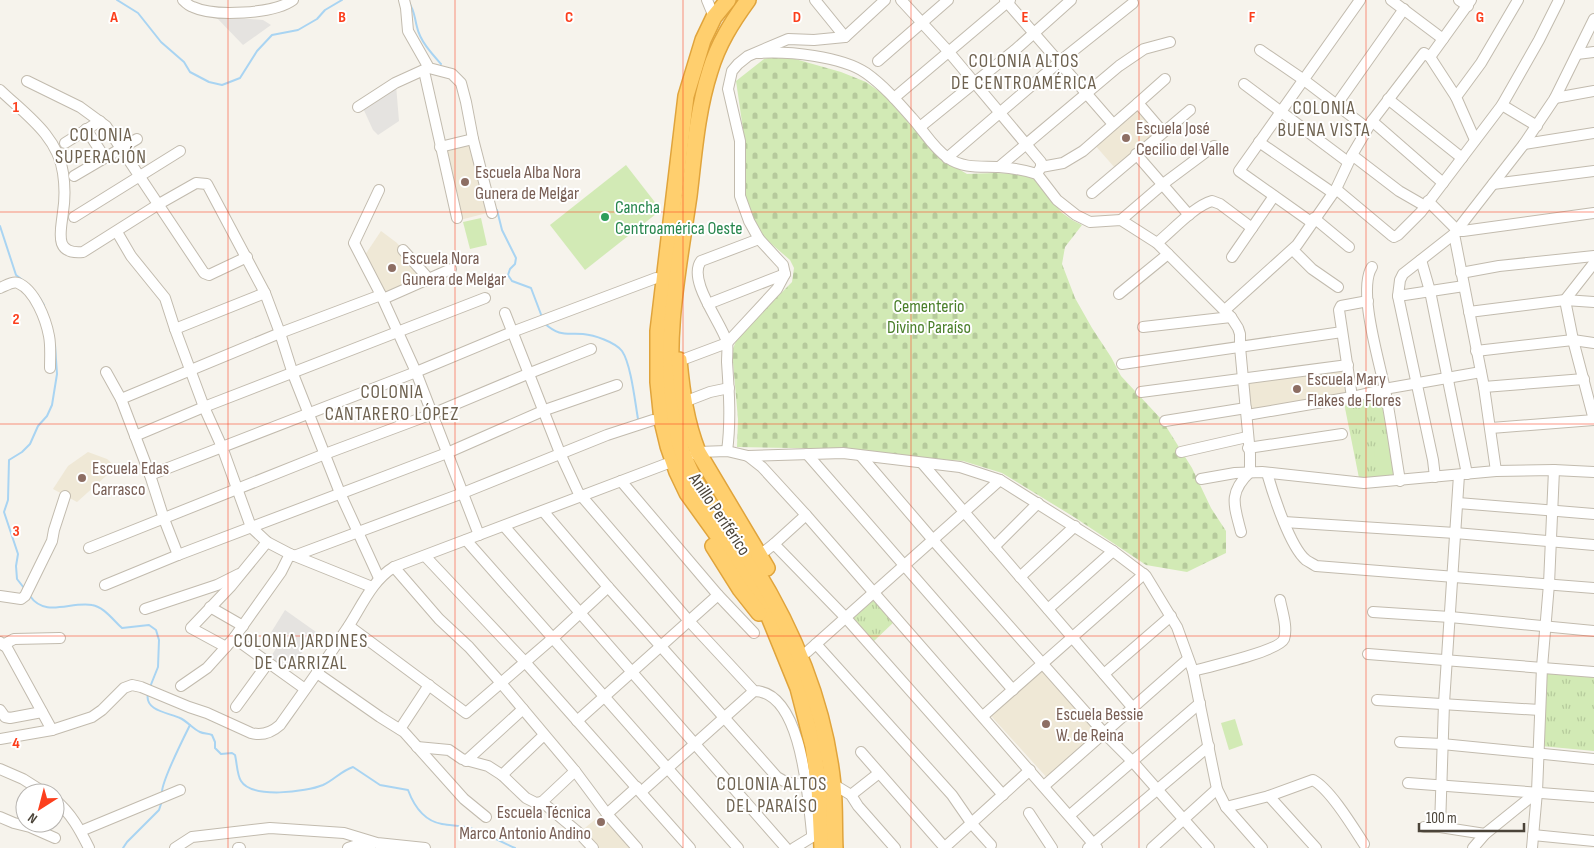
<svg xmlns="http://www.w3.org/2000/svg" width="1594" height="848" font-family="'Sofia Sans Condensed',sans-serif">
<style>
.education{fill:#efe8d6}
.grass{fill:url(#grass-tufts)}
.cemetery{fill:url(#cemetery-stones)}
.garden{fill:#d2eab5}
.parking{fill:#e5e3e0}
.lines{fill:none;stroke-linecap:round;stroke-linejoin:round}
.stream{stroke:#a9d4f2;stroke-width:2}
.minor-casing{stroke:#c2bbae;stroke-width:12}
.highway-casing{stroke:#e0a43c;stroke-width:18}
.minor{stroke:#fff;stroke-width:10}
.highway{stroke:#ffcf6e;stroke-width:15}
.grid{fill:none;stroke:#fc3f1d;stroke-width:1;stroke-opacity:0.55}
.education-dot{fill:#8d6e63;stroke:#fff;stroke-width:2}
.leisure-dot{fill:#2e9e5b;stroke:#fff;stroke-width:2}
.labels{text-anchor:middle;stroke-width:4;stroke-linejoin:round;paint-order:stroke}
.education-label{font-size:18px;fill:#785e54;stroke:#fff;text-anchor:start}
.leisure-label{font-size:18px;fill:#27864d;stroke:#fff;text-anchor:start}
.park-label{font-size:18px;fill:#4a7f2a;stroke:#fff}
.street-label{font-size:18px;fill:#4b4439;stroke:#fff}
.neighbourhood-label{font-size:19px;letter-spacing:1px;fill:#6e6250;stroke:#fff}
.grid-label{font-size:16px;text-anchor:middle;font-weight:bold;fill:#fc3f1d;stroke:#fff;stroke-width:4;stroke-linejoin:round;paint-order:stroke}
</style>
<defs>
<pattern id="grass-tufts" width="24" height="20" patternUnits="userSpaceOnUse" patternTransform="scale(1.25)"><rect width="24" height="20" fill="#d2eab5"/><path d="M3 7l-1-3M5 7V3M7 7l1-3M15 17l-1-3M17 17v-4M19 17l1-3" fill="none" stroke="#b6ca9c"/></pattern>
<pattern id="cemetery-stones" width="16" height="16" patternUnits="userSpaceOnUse" patternTransform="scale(1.25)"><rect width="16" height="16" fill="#d2eab5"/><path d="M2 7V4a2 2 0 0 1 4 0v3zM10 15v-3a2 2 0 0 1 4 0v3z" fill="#b6ca9c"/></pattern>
</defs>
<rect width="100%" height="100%" fill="#f6f3ec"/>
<g class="education">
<path d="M1137,107L1159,131L1115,168L1094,144Z"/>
<path d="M470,145L487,213L460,220L444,150Z"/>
<path d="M381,231L397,243L425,278L383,296L363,258Z"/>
<path d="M1345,370L1349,396L1249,411L1245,383Z"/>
<path d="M88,452L107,459L116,467L77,502L53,489L68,466Z"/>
<path d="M1042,670L1101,733L1049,780L991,716Z"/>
<path d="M603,813L634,848H595L580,832Z"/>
</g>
<g class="grass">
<path d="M1382,395L1398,478H1359L1344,403Z"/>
<path d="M875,599L895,621L874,641L853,618Z"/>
<path d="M1547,672L1594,676V751L1541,746Z"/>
</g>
<path class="cemetery" d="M781,55L841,72L866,82L883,94L940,158L967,174L994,173L1022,174L1034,177L1061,212L1072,220L1082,225L1065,247L1062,264L1075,298L1092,328L1111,357L1121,376L1162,420L1192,468L1211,508L1226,531V553L1187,572L1146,565L1074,517L1002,473L963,461L922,458L848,449L737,447L738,419L732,351L736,341L743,332L792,282L794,268L790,260L761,235L750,212L744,195L745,143L736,81L764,59Z"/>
<g class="garden">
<path d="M626,165L661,210L585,270L550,225Z"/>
<path d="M481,218L487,245L470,249L463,222Z"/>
<path d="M1391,445L1395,475L1377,477L1374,447Z"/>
<path d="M1235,719L1243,745L1229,750L1221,723Z"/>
</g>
<g class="parking">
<path d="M215,16L263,20L271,25L243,45Z"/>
<path d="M396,85L399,121L378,135L373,130L362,106Z"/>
<path d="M285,610L316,632L289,671L270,658L277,647L267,639Z"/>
</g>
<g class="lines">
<g class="stream">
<path d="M117,0L138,13L161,42L184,62L190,72L209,82L222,85L240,78L257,51L272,35L298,30L317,19L325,10L342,0"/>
<path d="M408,1C415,11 414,16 417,27C420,41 432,54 441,64"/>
<path d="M497,210L502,230L516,258L515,264L510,269L508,275L512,281L531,288L542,317"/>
<path d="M0,226L16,275L25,282"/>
<path d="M37,294L44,305"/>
<path d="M544,323C560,337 565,333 583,334C594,335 615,342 622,351C631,364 635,402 638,419"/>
<path d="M24,588L17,579L16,566L18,554L4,512L8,500L9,460L22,452L30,444L38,426L47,416L52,405L57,374L55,345"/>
<path d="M30,596C45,618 71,601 92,605C104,607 113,620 122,628L149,625L156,630L159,640L158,667L150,687"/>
<path d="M148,694C144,711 170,713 180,718C187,721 193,729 200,732C204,734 208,733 212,735L215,742V748L221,754L232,753L235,755C237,763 237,775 241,781C252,799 306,792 323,785C334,780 341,771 353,767L380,785L408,790C414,806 424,821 442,824C453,826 463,825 473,829C487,834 501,842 515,848"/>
<path d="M162,793C161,783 184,737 190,725"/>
<path d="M123,848L127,842L159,810L162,801"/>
</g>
<defs>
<g id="minor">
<path d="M183,0C186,3 189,6 193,7C214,17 274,14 293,0"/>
<path d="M404,0L406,8L408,31L429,68L452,74L461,83L466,102L473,139L492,213"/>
<path d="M707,0L714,17"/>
<path d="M815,0L845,37"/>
<path d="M901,0L948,51L1041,162V167L1037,174"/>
<path d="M1005,0L1113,124"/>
<path d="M1391,0L1443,39"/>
<path d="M1459,0L1468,6"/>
<path d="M1260,50L1304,80L1367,128"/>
<path d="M758,53C788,51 841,56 866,73C883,85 898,102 912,118C924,131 933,148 948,158C964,169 981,166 999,167C1012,168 1025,170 1037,174L1057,200L1076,215L1090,222L1121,220L1157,243L1231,317L1238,328L1240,334V347L1250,454V472C1228,493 1234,505 1241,532"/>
<path d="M1577,54L1594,52"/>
<path d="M1430,57L1471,0"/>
<path d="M878,61L948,0"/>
<path d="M424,71L457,218"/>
<path d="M27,81L80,107L106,126L204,273L209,275L247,257"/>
<path d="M1244,84L1348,162"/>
<path d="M0,90C25,114 58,136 63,173C65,186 65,199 63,212C61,231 53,255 83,252L159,204L196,183L207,184L265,293L280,333L293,374L340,493L379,578"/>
<path d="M894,98L1010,0"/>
<path d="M1555,98L1594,91"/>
<path d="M1388,99L1462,158"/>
<path d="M1138,103L1165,79"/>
<path d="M1337,104L1404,9"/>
<path d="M1502,105L1537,126"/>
<path d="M358,107L395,83L428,68"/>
<path d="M1372,121L1443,183"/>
<path d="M920,127L1015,50L1071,0"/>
<path d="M86,129L105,158"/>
<path d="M1475,140L1456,97L1481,63L1518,0"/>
<path d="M1259,142L1333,193"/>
<path d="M65,143L100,121"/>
<path d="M1524,144L1594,133"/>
<path d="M440,147L473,139"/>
<path d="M1136,154L1189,215"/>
<path d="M1352,155L1399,191L1425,206"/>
<path d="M947,158L1059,62L1133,3"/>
<path d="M999,167L1119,66L1144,49L1170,42"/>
<path d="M1041,167L1063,163L1083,151L1138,103L1162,131"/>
<path d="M74,176L137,139"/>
<path d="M1493,184L1594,171"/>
<path d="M1336,189L1391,235L1394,237L1398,235L1421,212L1502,105L1539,40L1559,0"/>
<path d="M379,190L354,243L381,295"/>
<path d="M1092,193L1190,110"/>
<path d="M1428,201L1458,231H1463L1594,213"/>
<path d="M74,217L180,151"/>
<path d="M1314,218L1349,247"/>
<path d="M1121,220L1163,184L1214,146"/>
<path d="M1311,222L1239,171L1360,0"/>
<path d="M117,232L131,256L165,298L175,329L204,407L222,447L251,527L267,542L290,554L372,587"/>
<path d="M1454,234L1484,387L1496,471"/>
<path d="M1157,243C1172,231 1194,206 1212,201L1220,204L1252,228"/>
<path d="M403,250L429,279"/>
<path d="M1293,250L1312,269L1338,287"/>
<path d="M1232,257L1274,196"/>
<path d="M1421,260L1430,291L1467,474"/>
<path d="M1372,267C1357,290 1380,363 1385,390C1391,420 1395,451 1400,481"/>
<path d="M1461,273L1499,266L1594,256"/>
<path d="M0,288C5,286 13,281 18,283C35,290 46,320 49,336C51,346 50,357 50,368"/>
<path d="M1119,294L1168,254"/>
<path d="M1398,296L1464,286"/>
<path d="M383,299L451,269"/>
<path d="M708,304L785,274"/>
<path d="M1225,310L1297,245L1336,189L1352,155L1372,121L1424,53L1430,57L1456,97"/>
<path d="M1469,312L1565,300L1594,302"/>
<path d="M505,313L560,453L578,492L689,621L754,691C802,691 808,798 812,833V837L794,848"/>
<path d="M1143,327L1231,317"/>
<path d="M175,329L265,293"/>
<path d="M1476,351L1573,340L1594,343"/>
<path d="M679,361L727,343L777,289L785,274L783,265L759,239L749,221L740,196V141L728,89L732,71L738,64L748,56L788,39L814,40L845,37L885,0"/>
<path d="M1122,364L1342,332"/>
<path d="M106,372L121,399L150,475L164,519L178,555"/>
<path d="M1484,387L1584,379"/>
<path d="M1141,392L1348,365"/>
<path d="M1352,397L1339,310L1341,306L1368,301"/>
<path d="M121,399L280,333L381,295L416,372L479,535"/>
<path d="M684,402L710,392L729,388"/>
<path d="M1247,415L1352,397L1390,388L1481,372"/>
<path d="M1165,421L1246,408"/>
<path d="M1491,428L1594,420L1573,340L1565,300L1594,263"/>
<path d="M135,436L204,407L485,298"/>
<path d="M1248,448L1342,434"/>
<path d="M727,451C731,422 729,391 727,362C727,356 728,348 727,342C721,322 687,280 701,261L759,239"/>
<path d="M1181,452L1247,437"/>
<path d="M694,454L698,452L727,451L748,456L843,453L960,467L1000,480L1113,551L1146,576L1177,627L1193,671L1217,789L1226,807L1262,848"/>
<path d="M807,454L1013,690"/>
<path d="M748,456L762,467L806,515L1097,848"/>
<path d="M861,456L933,540L1104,733L1133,762L1209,848"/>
<path d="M922,463L1133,708"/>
<path d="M1267,473C1273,494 1290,547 1306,560C1309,562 1313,564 1316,566L1594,588"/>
<path d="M150,475L416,372L512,332L656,278"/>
<path d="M1459,475L1444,703L1440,827L1485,834"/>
<path d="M1435,477L1433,460L1398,296L1400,280L1403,274L1454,234L1524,144L1555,98L1594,19"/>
<path d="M1201,479L1235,473L1262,472L1364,483L1496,471L1554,470L1594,472"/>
<path d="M621,481L718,595L754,633"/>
<path d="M1458,503L1594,514"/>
<path d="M543,511L608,587L777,777C787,784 794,784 806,784"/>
<path d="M1284,522L1455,533L1594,545"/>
<path d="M504,526L786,848"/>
<path d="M466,540L738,848"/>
<path d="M774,544L806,515"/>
<path d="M994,547L1038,503"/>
<path d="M89,548L325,454L432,414L530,373L591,349"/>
<path d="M760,555L774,544L846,618L1003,795"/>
<path d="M294,556L463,493L607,435L653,420"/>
<path d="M425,556L525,662L690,848"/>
<path d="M394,567L439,619L469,647L501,683L575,771L607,814L637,848"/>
<path d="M1020,577L1075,526"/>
<path d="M105,585L178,555L447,453L545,410L617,385"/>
<path d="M0,596L21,599L25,596L52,541L54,530L65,496"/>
<path d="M210,607L243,626"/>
<path d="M145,609L217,585L239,574"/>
<path d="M1048,609L1113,551"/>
<path d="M1373,612L1450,617L1594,631"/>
<path d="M349,626L466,713L553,638L608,587"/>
<path d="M234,638L305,689"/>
<path d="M0,642L7,648L52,730"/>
<path d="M816,644L952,795L972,824L991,845"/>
<path d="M3,645L14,639L60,638"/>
<path d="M226,647L191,628L231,586L267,542"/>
<path d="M807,652L1000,480"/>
<path d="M1368,654L1594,672"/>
<path d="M1193,671C1208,667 1279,651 1284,639C1288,628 1282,611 1280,600"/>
<path d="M317,673L380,717L404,732L464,799L486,817"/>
<path d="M1104,674L1171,616"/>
<path d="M181,686L207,668L234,638L281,572L290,554"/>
<path d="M1377,700L1540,710"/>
<path d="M236,707L268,663"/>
<path d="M0,710L5,717L10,718L42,712"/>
<path d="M983,716L1144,574"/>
<path d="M577,721L718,595"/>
<path d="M400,729L429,685"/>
<path d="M0,739L52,730L92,717L102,710L124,688L132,685L141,687L189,707L207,713L251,733C262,736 271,733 280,725C302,694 325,662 346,630C361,608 371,581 394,567L666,464"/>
<path d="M1400,742L1442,744L1594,759"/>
<path d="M417,747L449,750L462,759L488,766L502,775L526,798L536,803L542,802"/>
<path d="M861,752L945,848"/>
<path d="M466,761L523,709"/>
<path d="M0,769L23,779L45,793"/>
<path d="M575,771L542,802L578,832L593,848"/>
<path d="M502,775L544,735"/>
<path d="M1408,783L1594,797"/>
<path d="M833,784L851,795L858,806L895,848"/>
<path d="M1044,786L1188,659"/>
<path d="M641,792L754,691"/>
<path d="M851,795L879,773"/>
<path d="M1269,796L1316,848"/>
<path d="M55,800C71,813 80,830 89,848"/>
<path d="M1226,807L1269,796L1313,780C1330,789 1353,827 1364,844"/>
<path d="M1029,813L1052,848"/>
<path d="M607,814L637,787"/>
<path d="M1070,815L1200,703"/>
<path d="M0,817L14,823L30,827L55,838"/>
<path d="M1424,827H1440"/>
<path d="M81,831L180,790"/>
<path d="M1533,835L1594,841"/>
<path d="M175,848L192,837L270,828L344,833L377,843L425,848"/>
<path d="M238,848H240"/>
<path d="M348,848L354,846L372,844"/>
<path d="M944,848L1030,770"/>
<path d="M1088,848L1209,746"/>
<path d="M1152,848L1217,789"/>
<path d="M1473,848L1485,834L1537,792"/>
<path d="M1532,848L1537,792L1542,667L1549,584L1554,470"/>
</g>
<g id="highway">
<path d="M728,0L714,17L703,40L686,96L658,331V382L662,421L668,446L677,472L687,493L746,575L765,607L798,688L813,746L819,787L822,848"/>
<path d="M748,0C732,22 718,44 710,71C697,111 694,154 689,196C679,265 664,337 674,407C676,422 677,436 682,451C698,496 727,523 751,562C793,629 825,705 833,785C835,806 834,827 835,848"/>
<path d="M679,360C682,392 686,422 698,452L767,568"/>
<path d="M713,546L740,589L759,613"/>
</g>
</defs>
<use href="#minor" class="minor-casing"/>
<use href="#highway" class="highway-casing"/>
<use href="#minor" class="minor"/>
<use href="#highway" class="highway"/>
</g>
<path class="grid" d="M228,0V848M455,0V848M683,0V848M911,0V848M1139,0V848M1366,0V848M0,212H1594M0,424H1594M0,636H1594"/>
<g class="education-dot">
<circle cx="1126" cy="138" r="5"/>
<circle cx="465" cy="182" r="5"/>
<circle cx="392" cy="268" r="5"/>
<circle cx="1297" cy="389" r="5"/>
<circle cx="82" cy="478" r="5"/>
<circle cx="1046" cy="724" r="5"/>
<circle cx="601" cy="822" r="5"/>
</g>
<circle class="leisure-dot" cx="605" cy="217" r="5"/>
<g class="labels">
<g class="education-label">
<text x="1136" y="134">Escuela José<tspan x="1136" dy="21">Cecilio del Valle</tspan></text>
<text x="475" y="178">Escuela Alba Nora<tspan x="475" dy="21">Gunera de Melgar</tspan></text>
<text x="402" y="264">Escuela Nora<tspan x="402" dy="21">Gunera de Melgar</tspan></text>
<text x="1307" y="385">Escuela Mary<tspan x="1307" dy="21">Flakes de Flores</tspan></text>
<text x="92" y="474">Escuela Edas<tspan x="92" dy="21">Carrasco</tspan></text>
<text x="1056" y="720">Escuela Bessie<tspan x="1056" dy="21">W. de Reina</tspan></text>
<text x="591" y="818" text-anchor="end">Escuela Técnica<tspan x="591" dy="21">Marco Antonio Andino</tspan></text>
</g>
<g class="leisure-label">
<text x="615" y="213">Cancha<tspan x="615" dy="21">Centroamérica Oeste</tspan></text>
</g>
<g class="park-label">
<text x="929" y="312">Cementerio<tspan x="929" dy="21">Divino Paraíso</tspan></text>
</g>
<g class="street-label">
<text transform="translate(720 514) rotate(56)" y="6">Anillo Periférico</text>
</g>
<g class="neighbourhood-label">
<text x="1024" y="67">COLONIA ALTOS<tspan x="1024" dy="22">DE CENTROAMÉRICA</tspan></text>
<text x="1324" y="114">COLONIA<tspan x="1324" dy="22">BUENA VISTA</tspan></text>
<text x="101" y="141">COLONIA<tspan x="101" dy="22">SUPERACIÓN</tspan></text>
<text x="392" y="398">COLONIA<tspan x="392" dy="22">CANTARERO LÓPEZ</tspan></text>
<text x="301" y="647">COLONIA JARDINES<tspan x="301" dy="22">DE CARRIZAL</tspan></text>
<text x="772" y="790">COLONIA ALTOS<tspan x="772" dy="22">DEL PARAÍSO</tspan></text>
</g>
</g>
<g class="grid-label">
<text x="114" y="22">A</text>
<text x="342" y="22">B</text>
<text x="569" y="22">C</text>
<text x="797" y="22">D</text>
<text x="1025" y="22">E</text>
<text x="1252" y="22">F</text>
<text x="1480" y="22">G</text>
<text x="16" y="112">1</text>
<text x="16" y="324">2</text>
<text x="16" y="536">3</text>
<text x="16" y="748">4</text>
</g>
<g transform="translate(40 808) rotate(216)"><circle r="24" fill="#ffffff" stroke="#b7b4b0"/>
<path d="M0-4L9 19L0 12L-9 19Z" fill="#fc3f1d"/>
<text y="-8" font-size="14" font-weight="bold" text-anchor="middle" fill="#4b4439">N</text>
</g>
<path d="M1419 823v8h105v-8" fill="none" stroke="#4b4439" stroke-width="2.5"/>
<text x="1426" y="823" font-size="15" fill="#4b4439" stroke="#ffffff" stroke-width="4" paint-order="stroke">100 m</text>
</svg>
